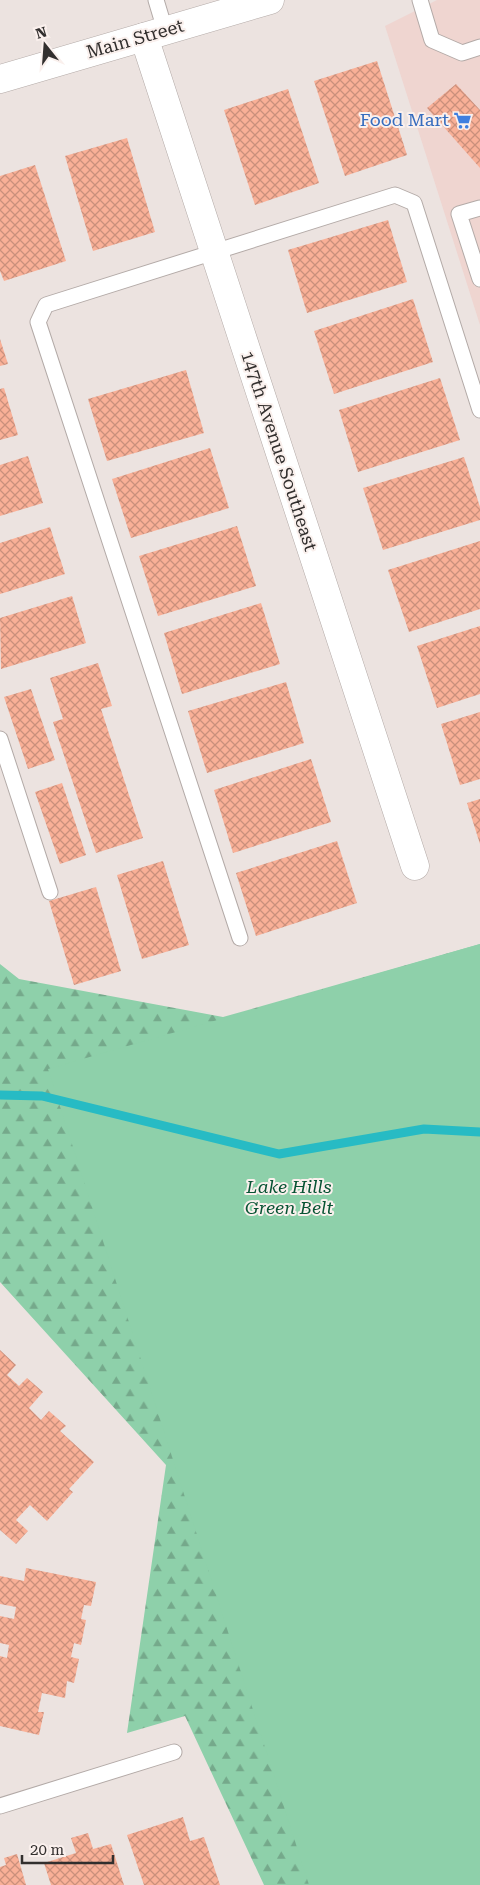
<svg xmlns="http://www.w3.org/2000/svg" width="480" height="1885" font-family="'Roboto Serif',serif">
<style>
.commercial{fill:#efd5d0}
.forest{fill:url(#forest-firs)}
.park{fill:#8ed0aa}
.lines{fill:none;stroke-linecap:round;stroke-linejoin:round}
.stream{stroke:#27bbc4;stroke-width:9}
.building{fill:url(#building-cross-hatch)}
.lane-casing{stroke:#b3aaa7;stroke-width:17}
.street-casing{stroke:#b3aaa7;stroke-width:29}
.secondary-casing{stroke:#b3aaa7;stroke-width:29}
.lane{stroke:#fff;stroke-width:15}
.street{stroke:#fff;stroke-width:28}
.secondary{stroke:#fff;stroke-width:28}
.labels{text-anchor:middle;stroke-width:4;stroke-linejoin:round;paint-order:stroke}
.street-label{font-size:18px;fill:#322f2e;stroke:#faf0ed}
.shop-label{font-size:18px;fill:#366cbe;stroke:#faf0ed;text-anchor:end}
.park-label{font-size:18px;font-style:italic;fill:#075333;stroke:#faf0ed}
</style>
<defs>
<pattern id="forest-firs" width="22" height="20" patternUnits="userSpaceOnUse" patternTransform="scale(1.25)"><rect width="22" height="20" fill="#8ed0aa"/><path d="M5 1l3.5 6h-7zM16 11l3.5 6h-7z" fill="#75a98b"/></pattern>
<pattern id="building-cross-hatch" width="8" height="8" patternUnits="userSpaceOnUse" patternTransform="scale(1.25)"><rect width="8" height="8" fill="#f9b097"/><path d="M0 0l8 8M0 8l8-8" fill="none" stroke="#ca907c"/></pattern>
</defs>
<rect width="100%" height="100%" fill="#ece3e0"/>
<path class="commercial" d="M437,0H480V325L385,26Z"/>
<path class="forest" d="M480,944V1885H264L185,1716L127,1733L166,1465L0,1282V964L19,979L223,1017Z"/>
<path class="park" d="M480,944V1885H309L48,1069Z"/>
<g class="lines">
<path class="stream" d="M0,1095L42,1096L279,1154L424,1129L480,1132"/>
</g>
<g class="building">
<path d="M377,61L407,155L345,176L314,81Z"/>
<path d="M456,84L480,110V168L427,108Z"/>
<path d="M288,89L319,183L255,205L224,110Z"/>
<path d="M127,138L155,232L93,251L65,156Z"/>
<path d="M35,165L66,261L4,281L0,271V176Z"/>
<path d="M388,220L407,282L307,313L288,250Z"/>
<path d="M413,299L433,362L334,394L314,331Z"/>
<path d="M0,339L8,364L0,366Z"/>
<path d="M186,370L204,433L107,461L88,399Z"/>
<path d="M440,378L460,440L358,472L339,410Z"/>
<path d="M4,388L18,435L0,440V389Z"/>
<path d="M210,448L229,508L131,538L112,479Z"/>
<path d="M28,456L43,503L0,516V465Z"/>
<path d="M464,457L480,507V520L383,550L363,488Z"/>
<path d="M237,526L256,586L158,616L139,556Z"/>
<path d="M50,527L65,574L0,594V543Z"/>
<path d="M480,541V609L409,632L388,570Z"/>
<path d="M72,596L86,643L1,669L0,618Z"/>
<path d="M261,603L280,664L182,694L164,633Z"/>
<path d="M480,626V694L437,708L417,646Z"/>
<path d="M98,663L112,706L101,709L143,838L96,853L53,722L63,719L50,678Z"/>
<path d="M286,682L304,743L207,773L188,711Z"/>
<path d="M31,689L55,760L28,769L4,697Z"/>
<path d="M480,712V779L460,785L441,724Z"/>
<path d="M311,759L331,822L233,853L214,790Z"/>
<path d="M62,783L86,855L60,864L35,792Z"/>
<path d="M480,799V844L467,803Z"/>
<path d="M337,841L357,903L256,936L236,873Z"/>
<path d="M163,861L189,945L142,959L117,875Z"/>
<path d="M96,887L121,971L74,985L49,901Z"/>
<path d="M0,1350L16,1365L7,1375L19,1386L27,1378L43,1392L29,1408L41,1420L49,1411L66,1426L60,1431L94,1462L69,1489L73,1492L47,1521L30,1505L16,1520L28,1531L16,1544L0,1530Z"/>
<path d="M26,1568L96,1582L91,1606L84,1605L81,1619L86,1620L81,1645L74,1643L71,1657L79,1659L74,1683L67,1681L65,1698L42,1693L38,1712H44L39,1735L0,1726V1656L7,1658L9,1645L0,1643V1616L14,1619L16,1607L0,1604V1576L24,1581Z"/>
<path d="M183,1817L190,1841L204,1837L220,1885H144L127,1835Z"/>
<path d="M88,1833L93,1849L111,1844L124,1885H51L44,1863L76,1853L71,1838Z"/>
<path d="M17,1854L26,1885H0V1867L6,1865L4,1858Z"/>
</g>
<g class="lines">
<defs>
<g id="lane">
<path d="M156,0L165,30"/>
<path d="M420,0L432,40L462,53L480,47"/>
<path d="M480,208L459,214L480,279"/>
<path d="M0,739L50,892"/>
<path d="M240,938L38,322L46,305L395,195L414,203L480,410"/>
<path d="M0,1806L174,1752"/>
</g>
<path id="street" d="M144,37L415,866"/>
<path id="secondary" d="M0,79L270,0"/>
</defs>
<use href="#lane" class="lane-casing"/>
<use href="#street" class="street-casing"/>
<use href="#secondary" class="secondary-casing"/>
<use href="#lane" class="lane"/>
<use href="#street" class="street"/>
<use href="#secondary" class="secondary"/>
</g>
<defs>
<symbol id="supermarket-bare" viewBox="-9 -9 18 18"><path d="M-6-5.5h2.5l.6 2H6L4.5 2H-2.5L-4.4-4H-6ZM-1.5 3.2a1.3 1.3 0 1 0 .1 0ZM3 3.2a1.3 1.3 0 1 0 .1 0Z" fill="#3f7fe0" stroke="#faf0ed" stroke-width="2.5" paint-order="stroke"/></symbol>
</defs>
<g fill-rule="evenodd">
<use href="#supermarket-bare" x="450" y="108" width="25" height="25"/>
</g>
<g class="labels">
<g class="street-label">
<text transform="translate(135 39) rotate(-16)" y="6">Main Street</text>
<text transform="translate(279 451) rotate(72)" y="6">147th Avenue Southeast</text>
</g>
<g class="shop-label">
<text x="449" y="126">Food Mart</text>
</g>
<g class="park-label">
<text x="289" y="1193">Lake Hills<tspan x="289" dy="21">Green Belt</tspan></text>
</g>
</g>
<g transform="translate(45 45) rotate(343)" stroke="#faf0ed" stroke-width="4" paint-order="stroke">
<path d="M0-4L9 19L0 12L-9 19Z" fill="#322f2e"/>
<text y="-8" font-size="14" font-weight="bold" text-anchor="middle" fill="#322f2e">N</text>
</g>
<path d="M22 1855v8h91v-8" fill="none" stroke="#322f2e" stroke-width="2.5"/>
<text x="30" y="1855" font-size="15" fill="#322f2e" stroke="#faf0ed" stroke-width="4" paint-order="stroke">20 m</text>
</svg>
